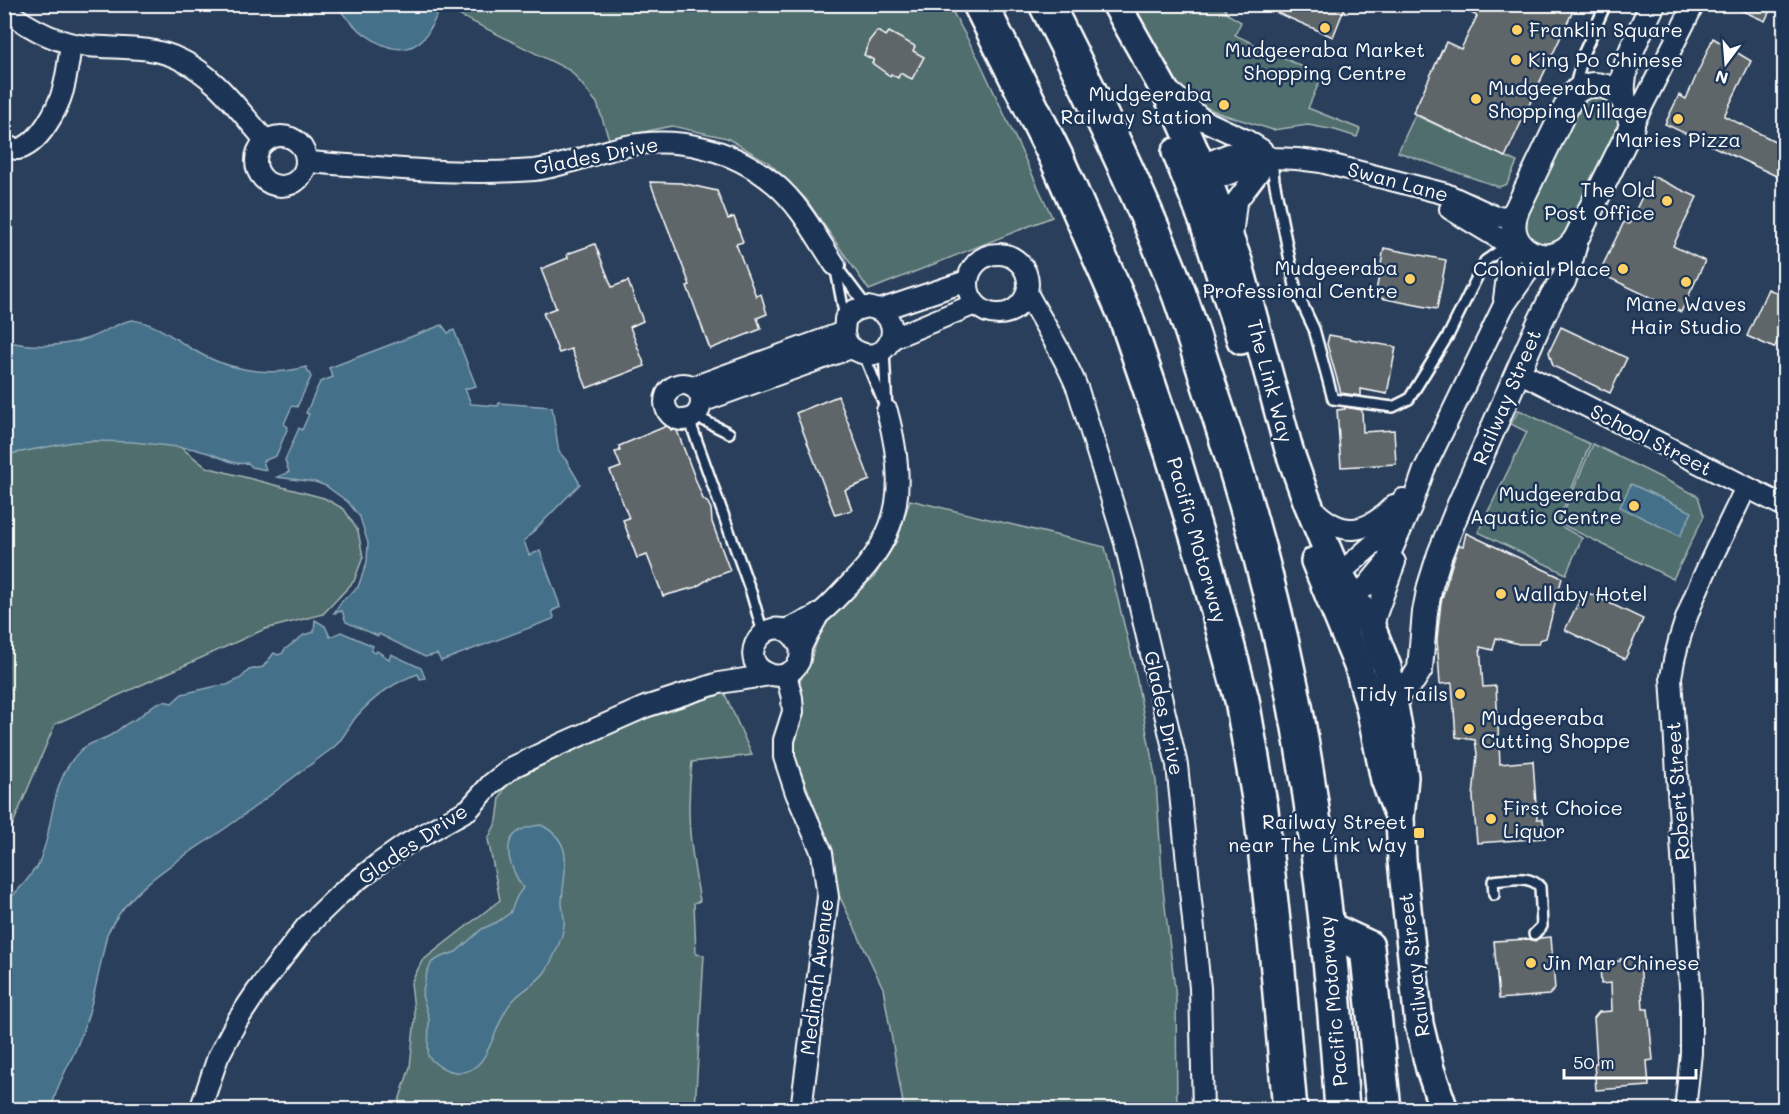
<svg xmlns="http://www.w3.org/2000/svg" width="1789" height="1114" font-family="Mali,sans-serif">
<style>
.green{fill:#506e6d;stroke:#a8b6b6;stroke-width:1.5}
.water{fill:#446f89;stroke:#8fa9b8;stroke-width:1.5}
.building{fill:#5e666b;stroke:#fff;stroke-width:1.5}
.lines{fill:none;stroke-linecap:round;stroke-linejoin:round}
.service-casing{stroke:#fff;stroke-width:14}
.minor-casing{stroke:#fff;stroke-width:24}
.tertiary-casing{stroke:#fff;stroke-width:28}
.secondary-casing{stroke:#fff;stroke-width:32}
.motorway-casing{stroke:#fff;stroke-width:38}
.service{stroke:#1d3557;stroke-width:9}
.minor{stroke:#1d3557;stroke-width:20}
.tertiary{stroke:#1d3557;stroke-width:24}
.secondary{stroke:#1d3557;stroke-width:27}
.motorway{stroke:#1d3557;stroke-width:33}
.poi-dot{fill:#ffd166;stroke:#1d3557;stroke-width:2}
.labels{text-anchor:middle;stroke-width:5;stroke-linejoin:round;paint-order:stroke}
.poi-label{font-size:20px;fill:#fff;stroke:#1d3557;text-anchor:start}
.street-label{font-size:20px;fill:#fff;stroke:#1d3557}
</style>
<rect width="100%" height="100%" fill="#2a3f5b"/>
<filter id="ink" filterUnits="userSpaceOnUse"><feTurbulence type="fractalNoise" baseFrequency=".0167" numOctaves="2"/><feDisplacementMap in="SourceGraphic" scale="12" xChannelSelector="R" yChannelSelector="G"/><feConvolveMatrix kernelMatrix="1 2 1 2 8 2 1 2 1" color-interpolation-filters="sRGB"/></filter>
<g filter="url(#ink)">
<g class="green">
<path d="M439,5H949L979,60L1052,217L869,290L806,199L768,162L727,138L672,126L609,139L597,103L571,71Z"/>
<path d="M1127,5H1222L1229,15L1241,22L1235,35L1322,76L1308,108L1360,129L1357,137L1335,130L1308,125L1273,130L1219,113L1199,104L1179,87L1160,62Z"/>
<path d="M1591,96C1609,99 1614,106 1622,122L1586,204L1557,246C1531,243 1530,242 1522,218L1574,105Z"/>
<path d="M1415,115L1517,162L1507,184L1499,187L1398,152Z"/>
<path d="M5,386L107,389L206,467L324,498L344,509L358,531L363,557L354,581L323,614L265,629L55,724L5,843Z"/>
<path d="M1519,410L1590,444L1557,524L1582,538L1566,574L1478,532L1527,432L1511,424Z"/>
<path d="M1593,444L1698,496L1704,516L1673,579L1559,523Z"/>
<path d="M910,500L1105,547L1134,665L1156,781L1163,889L1176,998L1177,1109H904L883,988L839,895L831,851L791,745L800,721L799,683L810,662L819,635L833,614L874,577L897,541Z"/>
<path d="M724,692L752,755L692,762C685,814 691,851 700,901L694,903L696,954L704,955L695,1109L396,1110L410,1067L415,1018L411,983L422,961L500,900L488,839L497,821L500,798L504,789L513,780C582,746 649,712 724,692Z"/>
</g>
<g class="water">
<path d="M336,5H441C436,15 432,29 424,38C396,68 353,28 336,5Z"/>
<path d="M132,320C155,323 171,336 190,348C224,369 267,378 306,367L311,377L297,407L292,406L284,424L288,427L276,456L263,461L266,470L252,467L248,463C234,465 227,460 214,455C208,452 202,452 195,449L133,442L94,441L73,442L5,455V341C33,348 61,347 89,338C104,333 116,323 132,320Z"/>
<path d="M442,325L448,333L454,330L476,386L465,389L471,404L498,406L499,403L552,407L559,452L566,460L580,484L524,541L529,555L540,551L559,603L560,607L552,611L554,617L553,619L441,661L437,654L425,657L379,634L378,636L346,622L342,611L334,613L342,601L358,587L367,562L368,543L360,517L348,502L326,486L315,482L277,477L289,472L285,460L299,428L302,430L309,414L306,413L320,382L333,377L329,368Z"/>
<path d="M1631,484L1692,512L1680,536L1620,507Z"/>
<path d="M315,620L325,626L330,637L341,632L373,646L371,651L375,653L377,651L389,659L391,654L421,668L425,678L420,679L418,674C393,682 373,698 356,717C348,727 344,739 333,748C298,773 265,800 230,825C186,857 132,882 107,934C99,970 93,1007 79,1041C71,1063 55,1086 52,1109H5V910C9,893 27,886 33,870L37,868C41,857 46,845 48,833C54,803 58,771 82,749C89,743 99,741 107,737C116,733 122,726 130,722C148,715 152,697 172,703L182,694L217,686L227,685L241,678L249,670L263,667L274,653L278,655L283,653L284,650L304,635L314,632Z"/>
<path d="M541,825C577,843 563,872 562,902C562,910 565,918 564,925C563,937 552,962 545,972C535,986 515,993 506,1010C493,1031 487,1077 455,1072C443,1070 436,1065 428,1056L429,1018L422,995L427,972L432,962L441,957L456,952L482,929L497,922L510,913L517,896L523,888C505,860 497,829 541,825Z"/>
</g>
<g class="building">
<path d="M1257,4H1346L1333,37Z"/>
<path d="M1454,4H1576L1505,157L1413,113L1446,42L1461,49L1477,16Z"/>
<path d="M1727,4H1773L1765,21Z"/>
<path d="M877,31L886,36L889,32L915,46L913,51L924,57L912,79L900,73L898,78L891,74L890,76L872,63L874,60L864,55L869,41Z"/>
<path d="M1713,38L1751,61L1724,116L1785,146V180L1665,124L1679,95L1686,99Z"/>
<path d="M1652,176L1697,197L1673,246L1705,261L1681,312L1599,273L1624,222L1629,224Z"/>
<path d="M650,182L681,183L717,191L728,219L734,217L743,242L736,244L756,296L761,294L767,314L757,318L761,329L710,349L687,286L690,285Z"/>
<path d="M595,244L612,287L628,281L643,321L630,327L645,366L587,388L571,349L559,353L543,313L556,308L541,269L568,258L567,254Z"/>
<path d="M1384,248L1446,260L1437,309L1375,297Z"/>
<path d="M1768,289L1785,296V327L1774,348L1747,336Z"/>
<path d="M1561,327L1627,358L1610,393L1553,366L1549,352Z"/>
<path d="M1329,335L1396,347L1387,394L1361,389V396L1341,393L1327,344Z"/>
<path d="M838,396L870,480L845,490L852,510L835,515L796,413Z"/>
<path d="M1345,407L1362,410L1363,432L1394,430L1396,464L1341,467L1337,410L1345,409Z"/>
<path d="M669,425L671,430L676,428L703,499L708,503L711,509L712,522L730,571L710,578L696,587L663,596L647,555L637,558L623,520L629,518L610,471L621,467L615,452L620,451L619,446Z"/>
<path d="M1466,533L1562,578L1546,638L1539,640L1538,644H1519L1496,638L1493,650L1480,647L1483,687L1496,686L1500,764L1533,761L1537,819H1543L1545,838L1477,843L1473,797L1477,754L1475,740L1456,737L1452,683L1440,684L1437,639L1441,602L1453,561L1459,545L1463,546Z"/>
<path d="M1584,591L1643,619L1625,659L1565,630Z"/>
<path d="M1551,937L1555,989L1549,995L1499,999L1494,941L1529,939L1535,941L1539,938Z"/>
<path d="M1640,958L1643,1009H1648L1653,1060L1647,1061L1649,1086L1596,1090L1594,1063H1597L1594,1018L1599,1012L1612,1011L1611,983L1601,984L1600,963L1620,961V959Z"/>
</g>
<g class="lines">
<defs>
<g id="service">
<path d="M1575,86L1584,52L1606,4"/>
<path d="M1272,159L1274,180L1296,291L1314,329L1333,399L1393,407L1409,399L1449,334L1485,261L1498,252L1511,248"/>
<path d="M835,265L845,318"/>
<path d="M836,266L867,307"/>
<path d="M884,350L887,411"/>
<path d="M864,355L884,404"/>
<path d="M695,416L729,433"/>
<path d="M689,419L751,592L763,633"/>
<path d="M1494,895L1493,881C1508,880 1530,874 1540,887L1542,926L1534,934"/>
</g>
<g id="minor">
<path d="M4,9C29,28 57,44 88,46C119,49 150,45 179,59C215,75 240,112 266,141"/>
<path d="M1173,94L1203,120L1246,140L1262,150"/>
<path d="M1632,126L1694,4"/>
<circle cx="281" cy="161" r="25"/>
<path d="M4,146C9,147 14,149 18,149C39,145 58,108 63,90C67,75 69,59 71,44"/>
<path d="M307,162C383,167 458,176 534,170C561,167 594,153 622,147C676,135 732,148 775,184C800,205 817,238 835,265"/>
<path d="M1201,165L1229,154L1256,151L1272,158L1297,159L1321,162L1446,194L1496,217L1508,216L1517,209"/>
<path d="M1208,181L1267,161"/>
<path d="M1450,209L1498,238L1525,250"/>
<path d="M1232,237L1236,202L1267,161"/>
<circle cx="998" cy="284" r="30"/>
<path d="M1027,293C1044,325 1065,356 1078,390L1125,543L1177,765L1200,988L1203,1110"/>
<path d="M1504,299L1513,233"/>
<path d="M867,307C910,313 891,369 857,351C850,348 845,342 844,333C844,329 845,324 845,319L855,310Z"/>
<path d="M880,310L967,281"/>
<path d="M893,338L975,304"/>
<path d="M1519,372L1784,506"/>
<circle cx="683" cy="402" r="18"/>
<path d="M693,387L844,332"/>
<path d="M701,402L851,348"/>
<path d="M1312,508C1341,538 1366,535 1394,505"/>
<path d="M1339,574L1378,540L1403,499"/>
<path d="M1351,594L1366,587L1386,563L1411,507L1424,470L1503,307L1526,274L1541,255"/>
<path d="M785,630C796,625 809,621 819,614C830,606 839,595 849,585C904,532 906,482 887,411"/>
<path d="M1376,637L1374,624L1376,615L1395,562"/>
<path d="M801,649C779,598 729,656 767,673C779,679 793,674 799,662C801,658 800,653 801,648C805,637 813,626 818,615"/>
<path d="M786,674L792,698L793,712L784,740V757L796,793L822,853L828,897L801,1110"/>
<path d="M200,1110L218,1057L237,1021L257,991L306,927L340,894L378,864L405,845L469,809L491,784L513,767L561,744L645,707L719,683L770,675"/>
<path d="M1685,1110L1691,1053V1002L1671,677C1681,610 1718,548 1746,487"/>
</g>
<g id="tertiary">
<path d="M1625,103C1615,75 1641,30 1653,4"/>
<path d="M1394,700L1401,690L1413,680L1420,669L1425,612L1430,586L1440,554L1460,504L1538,326L1553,295L1563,281L1569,265L1576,239L1632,126C1630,116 1628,107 1622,98C1609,82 1583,80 1571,97L1517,209C1499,252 1554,274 1576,239"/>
</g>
<g id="secondary">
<path d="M1116,4L1180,118L1208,181L1238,261L1289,450L1307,501L1334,566L1370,624L1387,667L1398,728L1404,777L1400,818L1402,860L1419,1024L1430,1069L1444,1110"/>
<path d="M1176,152L1204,223L1241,340"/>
<path d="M1315,561L1359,668L1370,707L1385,780L1397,811"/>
</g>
<g id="motorway">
<path d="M980,4L1056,157L1125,315L1172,453L1206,566L1242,700L1261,810L1277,959L1290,1110"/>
<path d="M1046,4C1094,99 1141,195 1179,294C1190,325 1200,357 1210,388C1243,487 1271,587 1292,690C1319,828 1333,969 1342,1110"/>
<path d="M1328,929L1367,947L1384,1110"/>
</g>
</defs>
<use href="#service" class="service-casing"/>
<use href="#minor" class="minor-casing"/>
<use href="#tertiary" class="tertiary-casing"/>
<use href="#secondary" class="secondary-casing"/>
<use href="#motorway" class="motorway-casing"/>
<use href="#service" class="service"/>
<use href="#minor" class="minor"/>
<use href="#tertiary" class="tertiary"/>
<use href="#secondary" class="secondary"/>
<use href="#motorway" class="motorway"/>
</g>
</g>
<g class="poi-dot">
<circle cx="1325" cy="28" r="6"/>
<circle cx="1517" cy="30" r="6"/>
<circle cx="1516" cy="60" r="6"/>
<circle cx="1476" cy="99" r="6"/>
<circle cx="1224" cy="105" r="6"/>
<circle cx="1678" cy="119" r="6"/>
<circle cx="1667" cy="201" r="6"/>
<circle cx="1623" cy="269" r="6"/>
<circle cx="1410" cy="279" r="6"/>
<circle cx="1686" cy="282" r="6"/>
<circle cx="1634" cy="506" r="6"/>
<circle cx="1501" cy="594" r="6"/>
<circle cx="1460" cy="694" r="6"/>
<circle cx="1469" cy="729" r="6"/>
<circle cx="1491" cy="819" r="6"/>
<rect x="1413" y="827" width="12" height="12" rx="3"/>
<circle cx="1531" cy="963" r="6"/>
</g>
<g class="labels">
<g class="poi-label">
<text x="1529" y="37">Franklin Square</text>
<text x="1325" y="57" text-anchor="middle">Mudgeeraba Market<tspan x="1325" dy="23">Shopping Centre</tspan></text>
<text x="1528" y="67">King Po Chinese</text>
<text x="1488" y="95">Mudgeeraba<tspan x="1488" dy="23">Shopping Village</tspan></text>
<text x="1212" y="101" text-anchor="end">Mudgeeraba<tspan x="1212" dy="23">Railway Station</tspan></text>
<text x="1678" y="147" text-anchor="middle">Maries Pizza</text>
<text x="1655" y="197" text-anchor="end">The Old<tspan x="1655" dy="23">Post Office</tspan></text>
<text x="1398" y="275" text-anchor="end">Mudgeeraba<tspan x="1398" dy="23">Professional Centre</tspan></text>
<text x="1611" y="276" text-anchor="end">Colonial Place</text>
<text x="1686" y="311" text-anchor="middle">Mane Waves<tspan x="1686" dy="23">Hair Studio</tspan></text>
<text x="1622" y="501" text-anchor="end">Mudgeeraba<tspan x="1622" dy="23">Aquatic Centre</tspan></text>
<text x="1513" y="601">Wallaby Hotel</text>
<text x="1448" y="701" text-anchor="end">Tidy Tails</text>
<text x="1481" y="725">Mudgeeraba<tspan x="1481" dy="23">Cutting Shoppe</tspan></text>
<text x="1503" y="815">First Choice<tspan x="1503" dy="23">Liquor</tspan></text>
<text x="1407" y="829" text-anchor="end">Railway Street<tspan x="1407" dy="23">near The Link Way</tspan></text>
<text x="1543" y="970">Jin Mar Chinese</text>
</g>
<g class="street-label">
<text transform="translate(596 156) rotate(-11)" y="7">Glades Drive</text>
<text transform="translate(1398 182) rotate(15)" y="7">Swan Lane</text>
<text transform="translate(1270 381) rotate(75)" y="7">The Link Way</text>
<text transform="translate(1507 397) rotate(-67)" y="7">Railway Street</text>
<text transform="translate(1651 440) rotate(27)" y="7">School Street</text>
<text transform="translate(1197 540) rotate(74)" y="7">Pacific Motorway</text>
<text transform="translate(1164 713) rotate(78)" y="7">Glades Drive</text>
<text transform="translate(1678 791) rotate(-94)" y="7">Robert Street</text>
<text transform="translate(413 844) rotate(-34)" y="7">Glades Drive</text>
<text transform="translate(1414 965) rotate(-97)" y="7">Railway Street</text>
<text transform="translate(817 977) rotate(-83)" y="7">Medinah Avenue</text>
<text transform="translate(1333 1001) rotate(-95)" y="7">Pacific Motorway</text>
</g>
</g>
<rect width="1789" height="1114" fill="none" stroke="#1d3557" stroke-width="24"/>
<rect x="12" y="12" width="1765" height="1090" fill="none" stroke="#fff" stroke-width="2" filter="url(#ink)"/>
<g transform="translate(1726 63) rotate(196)" stroke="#1d3557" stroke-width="4.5" paint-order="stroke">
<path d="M0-4.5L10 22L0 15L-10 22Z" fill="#ffffff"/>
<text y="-9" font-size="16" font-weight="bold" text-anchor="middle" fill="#ffffff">N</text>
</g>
<path d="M1564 1069v9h132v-9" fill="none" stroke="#ffffff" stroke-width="3"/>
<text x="1573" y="1069" font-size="18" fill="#ffffff" stroke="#1d3557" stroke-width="4.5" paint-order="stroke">50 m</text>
</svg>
